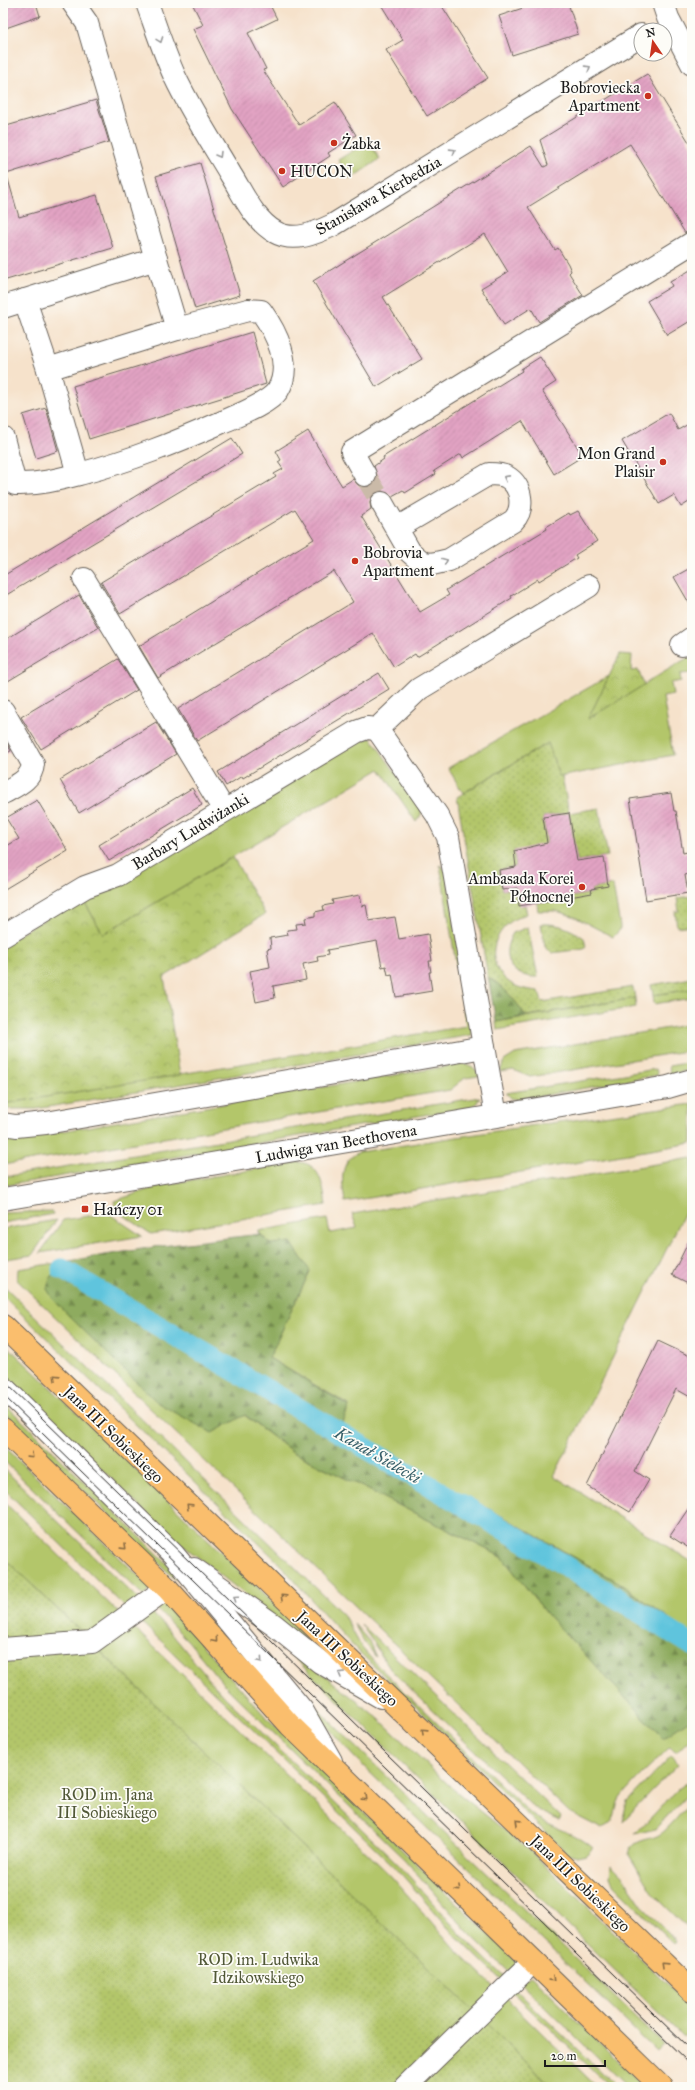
<svg xmlns="http://www.w3.org/2000/svg" width="695" height="2090" font-family="'IM FELL Great Primer',serif">
<style>
.grass{fill:#b3c66a;stroke:#687143}
.forest{fill:url(#forest-firs);stroke:#55643d}
.park{fill:url(#park-crowns);stroke:#687143}
.garden{fill:url(#garden-dots);stroke:#687143}
.lines{fill:none;stroke-linecap:round;stroke-linejoin:round}
.canal{stroke:#5fc4dd;stroke-width:21}
.building{fill:url(#building-hatch)}
.minor-tunnel{stroke:#cabaa8;stroke-width:22;stroke-dasharray:22 11;stroke-linecap:butt}
.minor-casing{stroke:#686159;stroke-width:24}
.major-casing{stroke:#686159;stroke-width:24}
.minor{stroke:#fff;stroke-width:22}
.major{stroke:#fabe6d;stroke-width:22}
.tram{stroke:#1c1c1c;stroke-width:1}
.oneway{stroke:#999}
.oneway2{stroke:#8b6d44}
.poi-dot{fill:#c8321e;stroke:#fdfcf7;stroke-width:1.5}
.labels{text-anchor:middle;stroke-width:3.5;stroke-linejoin:round;paint-order:stroke}
.poi-label{font-size:16px;fill:#1c1c1c;stroke:#fdfcf7;text-anchor:start}
.street-label{font-size:16px;fill:#1c1c1c;stroke:#fdfcf7}
.park-label{font-size:16px;fill:#515837;stroke:#fdfcf7}
.water-label{font-size:17px;font-style:italic;fill:#375f69;stroke:#fdfcf7}
</style>
<defs>
<pattern id="forest-firs" width="22" height="20" patternUnits="userSpaceOnUse"><rect width="22" height="20" fill="#8eab5e"/><path d="M5 1l3.5 6h-7zM16 11l3.5 6h-7z" fill="#738a4d"/></pattern>
<pattern id="park-crowns" width="20" height="18" patternUnits="userSpaceOnUse"><rect width="20" height="18" fill="#b3c66a"/><path d="M2 6a3 3 0 1 1 6 0M12 15a3 3 0 1 1 6 0" fill="none" stroke="#99aa5b"/></pattern>
<pattern id="garden-dots" width="8" height="8" patternUnits="userSpaceOnUse"><rect width="8" height="8" fill="#b3c66a"/><path d="M2 2h.1M6 6h.1" fill="none" stroke="#99aa5b" stroke-width="1.8" stroke-linecap="round"/></pattern>
<pattern id="building-hatch" width="6" height="6" patternUnits="userSpaceOnUse"><rect width="6" height="6" fill="#e2a3c3"/><path d="M-1 1l2-2M0 6l6-6M5 7l2-2" fill="none" stroke="#c18ca7"/></pattern>
</defs>
<rect width="100%" height="100%" fill="#fdfcf7"/>
<filter id="ink" filterUnits="userSpaceOnUse"><feTurbulence type="fractalNoise" baseFrequency=".025" numOctaves="2"/><feDisplacementMap in="SourceGraphic" scale="8" xChannelSelector="R" yChannelSelector="G"/><feConvolveMatrix kernelMatrix="1 2 1 2 8 2 1 2 1" color-interpolation-filters="sRGB"/></filter>
<filter id="wash" filterUnits="userSpaceOnUse"><feTurbulence type="fractalNoise" baseFrequency=".012" numOctaves="4" result="noise"/><feDisplacementMap in="SourceGraphic" scale="16" xChannelSelector="R" yChannelSelector="G"/><feGaussianBlur stdDeviation="0.9" result="paint"/><feColorMatrix in="noise" values="0 0 0 0 0 0 0 0 0 0 0 0 0 0 0 0 0 1.4 0 .05"/><feComposite in="paint" operator="in"/></filter>
<g filter="url(#wash)">
<rect width="100%" height="100%" fill="#f6e2cb"/>
<g class="grass">
<path d="M368,141L380,159L350,179L338,160Z"/>
<path d="M692,655V673L680,674L681,681L671,683L673,695L663,697L673,755L559,777L548,743L463,793L448,768L609,676L589,718Z"/>
<path d="M371,738L421,808V815L416,822L380,769L103,934L81,896L355,741Z"/>
<path d="M440,865L446,870L472,1035L36,1109H3V1104L466,1026Z"/>
<path d="M613,885L620,926V930L613,937L573,916L556,911H538L537,903L592,893L591,889Z"/>
<path d="M692,989V998L654,1004L653,995Z"/>
<path d="M635,998L636,1007L497,1030L496,1022Z"/>
<path d="M692,1024V1050L530,1077L513,1070L500,1072L504,1061L515,1054Z"/>
<path d="M692,1062V1070L670,1074L669,1066Z"/>
<path d="M461,1064C471,1064 476,1068 479,1076L465,1078L450,1090L3,1165V1136H33Z"/>
<path d="M656,1069L658,1075L518,1100L511,1098L506,1093Z"/>
<path d="M480,1097L476,1104L471,1107L3,1186V1177Z"/>
<path d="M692,1104V1143L345,1202C342,1183 338,1162 359,1152L529,1126Z"/>
<path d="M692,1158V1198L554,1476L692,1562V1635L620,1583L342,1426L349,1405L269,1358L310,1271L270,1244L258,1231L327,1219L330,1233L357,1228L352,1214Z"/>
<path d="M298,1162C321,1163 323,1187 326,1205L151,1234L116,1210L114,1201L162,1185Z"/>
<path d="M52,1211L53,1214L3,1223V1213Z"/>
<path d="M108,1213L142,1236L40,1253L63,1220Z"/>
<path d="M57,1220L32,1255L6,1259L3,1256V1229Z"/>
<path d="M63,1262L50,1279L47,1289L212,1432L244,1415L293,1452L502,1557L548,1615L663,1738L691,1718L692,1737L676,1753L670,1747C654,1763 635,1779 621,1797C613,1807 618,1825 600,1828L569,1812L17,1280L18,1269Z"/>
<path d="M3,1285L343,1614L362,1648L377,1665L532,1815C551,1829 576,1832 593,1848L586,1855L577,1857L568,1854L353,1646L275,1559L3,1296Z"/>
<path d="M3,1342L327,1654L324,1657L166,1532L3,1373Z"/>
<path d="M3,1402L179,1575L175,1579L3,1412Z"/>
<path d="M3,1445L150,1587L144,1596L3,1460Z"/>
<path d="M3,1468L139,1600L127,1609L3,1488Z"/>
<path d="M3,1501L120,1614L89,1636L74,1625L3,1557Z"/>
<path d="M163,1601L265,1716L519,1964L512,1975L469,1933L405,1860L225,1686L189,1642L153,1605Z"/>
<path d="M148,1609C177,1636 198,1669 225,1697L399,1865L464,1938L507,1980L504,1983L450,1930L396,1868L136,1617Z"/>
<path d="M129,1623L390,1875L455,1949L497,1990L474,2012L96,1647Z"/>
<path d="M354,1624L369,1641L376,1657L363,1640Z"/>
<path d="M361,1624L561,1817L559,1821L533,1807L391,1670Z"/>
<path d="M284,1643L378,1718L453,1789L527,1848L692,2008V2031L690,2030L683,2037L674,2028L323,1686L281,1645Z"/>
<path d="M306,1698L663,2044L656,2051L353,1756L304,1700Z"/>
<path d="M671,1756L678,1764L622,1822L627,1802Z"/>
<path d="M692,1783V1790L655,1829L635,1834L678,1789L685,1784Z"/>
<path d="M692,1801V1805L685,1812L692,1819V1826L687,1831L692,1835V1932L653,1894L629,1855C631,1839 648,1841 659,1835C668,1830 684,1809 692,1801Z"/>
<path d="M611,1865L622,1876L644,1908L673,1937L676,1942L674,1944L614,1885L610,1877Z"/>
<path d="M531,1976L645,2087H627L520,1982Z"/>
<path d="M514,1988L616,2087H610L511,1991Z"/>
<path d="M505,1997L597,2087H552L481,2019Z"/>
</g>
<g class="forest">
<path d="M488,977C505,987 515,1000 526,1016L496,1022Z"/>
<path d="M260,1234L270,1244L291,1242L310,1271L269,1358L349,1406L342,1426L620,1583L692,1635V1720L691,1719L663,1738L548,1615L502,1557L293,1452L245,1415L212,1433L158,1403L70,1317L53,1299L47,1289L50,1279L63,1262L154,1247Z"/>
</g>
<g class="park">
<path d="M620,654L632,655L631,671L638,670L644,685L588,719Z"/>
<path d="M233,857L265,914L164,977L180,1075L3,1104V945L81,896L103,934Z"/>
</g>
<g class="garden">
<path d="M548,743L559,776H562L569,813L599,808L608,856L577,861L569,813L543,817L548,850L514,851L516,867L499,870L502,890L520,887L523,903L519,905H525L527,914C493,923 480,964 512,984C520,989 530,990 539,991L542,1002L633,987L635,998L526,1016C515,1000 505,987 488,977L457,797Z"/>
<path d="M692,896V925L677,927L675,912L679,911L677,898Z"/>
<path d="M541,924C557,923 570,928 584,938L586,947L584,949L551,953L545,947Z"/>
<path d="M528,927L529,933L538,977C509,978 499,956 513,933Z"/>
<path d="M692,978V989L653,995L651,985Z"/>
<path d="M3,1557L74,1625L89,1636L96,1647L552,2087H3Z"/>
</g>
<g class="lines">
<path class="canal" d="M62,1269L561,1563L692,1645"/>
</g>
<g id="blocks">
<g class="building">
<path d="M3,3H36L40,16L3,29Z"/>
<path d="M192,3H269L277,19L248,33L266,69L263,70L299,125L335,102L356,135L328,153L330,156L283,187L232,109L193,29L203,25Z"/>
<path d="M380,3H440L488,78L427,116L386,50L403,40Z"/>
<path d="M538,3H568L578,34L512,55L499,16Z"/>
<path d="M647,74L692,147V231L685,233L630,144L528,207L555,250L558,248L568,264L571,271L569,273L583,295L539,322L531,308L504,325L481,288L508,272L485,234L383,297L422,359L376,387L313,281L531,146L544,167L548,165L540,140Z"/>
<path d="M96,100L109,142L3,175V127Z"/>
<path d="M200,163L240,295L195,309L156,176Z"/>
<path d="M7,176L19,217L97,195L113,248L3,281V177Z"/>
<path d="M692,269V320L667,335L647,301L672,286L670,282Z"/>
<path d="M252,332L266,384L89,439L73,386Z"/>
<path d="M540,357L556,382L542,391L583,456L554,474L522,421L463,458L461,454L434,471L436,474L405,493L403,490L392,496L382,491L375,492L371,496L370,503L371,509L361,516L420,612L449,595L446,590L547,529L546,527L569,513L570,515L578,511L597,541L575,555L577,558L539,581L538,579L511,596L512,598L417,657L415,654L394,667L373,633L197,741L178,709L353,602L334,571L158,678L139,646L314,539L295,509L120,614L101,582L276,477L274,474L283,469L278,462L281,460L276,451L308,431L342,486L353,479L359,486L365,487L371,486L376,482L377,476L374,466L384,459L383,457L522,371L521,369Z"/>
<path d="M46,408L58,451L36,458L23,415Z"/>
<path d="M669,413L678,430L692,422V500L681,507L674,495L659,504L622,441Z"/>
<path d="M232,438L242,454L3,597V576Z"/>
<path d="M692,567V608L674,577Z"/>
<path d="M79,595L98,627L3,684V641Z"/>
<path d="M118,659L137,690L41,749L21,717Z"/>
<path d="M379,673L389,689L243,778L242,776L226,786L218,772Z"/>
<path d="M156,722L176,754L79,813L60,780Z"/>
<path d="M3,736L11,751L3,755Z"/>
<path d="M192,788L202,805L109,861L99,845Z"/>
<path d="M671,793L674,811H676L683,853L692,851V873L685,875L688,893L646,900L630,799Z"/>
<path d="M37,800L68,851L3,890V848L19,839L6,818Z"/>
<path d="M569,813L577,861L604,857L608,886L591,889L592,893L519,906L517,888L502,890L499,870L516,867L514,851L547,843L543,817Z"/>
<path d="M360,895L362,906L366,905L369,921L395,917L399,939L428,934L432,961H429L431,972H429L432,991L396,997L392,974L388,975L386,966L382,967L377,941L327,950L328,955L317,957L318,961L303,964L306,980L273,986L275,998L256,1002L250,971L270,967L267,949L271,948L270,938L288,935L287,930L297,929L296,924L306,923L305,918L315,916V912L324,910L323,906L333,904L332,900Z"/>
<path d="M692,1235V1285L672,1275Z"/>
<path d="M658,1341L692,1357V1398L676,1389L635,1471L649,1480L630,1512L587,1486Z"/>
<path d="M692,1503V1550L670,1536Z"/>
</g>
</g>
</g>
<g filter="url(#ink)">
<use href="#blocks" fill-opacity="0" stroke="#686159" stroke-width="1"/>
<g class="lines">
<path class="minor-tunnel" d="M365,475L382,503"/>
<defs>
<g id="minor">
<path d="M147,3C156,28 164,53 175,77C191,111 212,143 231,175C243,194 254,220 275,232C294,243 316,233 333,225L641,35"/>
<path d="M663,3L668,18L692,64"/>
<path d="M25,300L48,369L78,474"/>
<path d="M3,307L156,259L87,23L73,3"/>
<path d="M48,369L177,329"/>
<path d="M3,438L15,484C39,485 60,479 83,473C132,460 174,443 220,423C236,416 269,404 278,390C293,365 276,332 261,311L248,310L177,329L156,259"/>
<path d="M365,475L352,452L692,243"/>
<path d="M382,503L410,552L423,563L432,564L449,560L513,521C525,509 522,486 507,477C501,474 495,474 489,474L397,528"/>
<path d="M84,579L224,810"/>
<path d="M682,645L692,638"/>
<path d="M3,711L33,764C32,780 15,786 3,793"/>
<path d="M377,729L437,815L448,837L496,1116"/>
<path d="M377,729L419,689L589,586"/>
<path d="M3,936L85,887L118,875L356,732L367,728L377,729"/>
<path d="M3,1124L16,1126L46,1123L484,1047"/>
<path d="M3,1199L668,1087L692,1080"/>
<path d="M3,1387L173,1554L302,1710L331,1761"/>
<path d="M194,1569L274,1625L320,1662L381,1697"/>
<path d="M3,1649L92,1642L167,1588"/>
<path d="M405,2087L533,1962"/>
</g>
<g id="major">
<path d="M3,1326L692,1991"/>
<path d="M3,1429L167,1588L290,1725L662,2087"/>
</g>
</defs>
<use href="#minor" class="minor-casing"/>
<use href="#major" class="major-casing"/>
<use href="#minor" class="minor"/>
<use href="#major" class="major"/>
<g class="tram">
<path d="M3,1380L692,2051"/>
<path d="M3,1395L692,2066"/>
</g>
</g>
<defs><path id="oneway-chevron" d="M-2-3.5L2.5 0L-2 3.5" fill="none" stroke-width="1.6" stroke-linecap="round" stroke-linejoin="round"/></defs>
<g class="oneway">
<use href="#oneway-chevron" transform="translate(160 40) rotate(70)"/>
<use href="#oneway-chevron" transform="translate(588 68) rotate(-32)"/>
<use href="#oneway-chevron" transform="translate(453 151) rotate(-32)"/>
<use href="#oneway-chevron" transform="translate(219 155) rotate(59)"/>
<use href="#oneway-chevron" transform="translate(506 478) rotate(-152)"/>
<use href="#oneway-chevron" transform="translate(445 561) rotate(-23)"/>
<use href="#oneway-chevron" transform="translate(236 1598) rotate(-145)"/>
<use href="#oneway-chevron" transform="translate(260 1660) rotate(50)"/>
<use href="#oneway-chevron" transform="translate(341 1674) rotate(-150)"/>
</g>
<g class="oneway2">
<use href="#oneway-chevron" transform="translate(56 1377) rotate(-136)"/>
<use href="#oneway-chevron" transform="translate(31 1456) rotate(44)"/>
<use href="#oneway-chevron" transform="translate(189 1506) rotate(-136)"/>
<use href="#oneway-chevron" transform="translate(124 1547) rotate(44)"/>
<use href="#oneway-chevron" transform="translate(283 1597) rotate(-136)"/>
<use href="#oneway-chevron" transform="translate(215 1640) rotate(49)"/>
<use href="#oneway-chevron" transform="translate(424 1731) rotate(-136)"/>
<use href="#oneway-chevron" transform="translate(365 1798) rotate(44)"/>
<use href="#oneway-chevron" transform="translate(518 1822) rotate(-136)"/>
<use href="#oneway-chevron" transform="translate(458 1889) rotate(44)"/>
<use href="#oneway-chevron" transform="translate(664 1964) rotate(-136)"/>
<use href="#oneway-chevron" transform="translate(552 1979) rotate(44)"/>
</g>
</g>
<g class="poi-dot">
<circle cx="648" cy="96" r="4"/>
<circle cx="334" cy="143" r="4"/>
<circle cx="282" cy="171" r="4"/>
<circle cx="663" cy="462" r="4"/>
<circle cx="355" cy="561" r="4"/>
<circle cx="582" cy="887" r="4"/>
<rect x="81" y="1205" width="8" height="8" rx="2"/>
</g>
<g class="labels">
<g class="poi-label">
<text x="640" y="93" text-anchor="end">Bobroviecka<tspan x="640" dy="18">Apartment</tspan></text>
<text x="342" y="149">Żabka</text>
<text x="290" y="177">HUCON</text>
<text x="655" y="459" text-anchor="end">Mon Grand<tspan x="655" dy="18">Plaisir</tspan></text>
<text x="363" y="558">Bobrovia<tspan x="363" dy="18">Apartment</tspan></text>
<text x="574" y="884" text-anchor="end">Ambasada Korei<tspan x="574" dy="18">Północnej</tspan></text>
<text x="93" y="1215">Hańczy 01</text>
</g>
<g class="street-label">
<text transform="translate(378 195) rotate(-30)" y="6">Stanisława Kierbedzia</text>
<text transform="translate(190 831) rotate(-31)" y="6">Barbary Ludwiżanki</text>
<text transform="translate(336 1143) rotate(-10)" y="6">Ludwiga van Beethovena</text>
<text transform="translate(114 1434) rotate(44)" y="6">Jana III Sobieskiego</text>
<text transform="translate(348 1658) rotate(43)" y="6">Jana III Sobieskiego</text>
<text transform="translate(581 1883) rotate(44)" y="6">Jana III Sobieskiego</text>
</g>
<g class="park-label">
<text x="107" y="1800">ROD im. Jana<tspan x="107" dy="18">III Sobieskiego</tspan></text>
<text x="258" y="1965">ROD im. Ludwika<tspan x="258" dy="18">Idzikowskiego</tspan></text>
</g>
<g class="water-label">
<text transform="translate(378 1455) rotate(30)" y="6">Kanał Sielecki</text>
</g>
</g>
<rect width="695" height="2090" fill="none" stroke="#fdfcf7" stroke-width="16"/>
<g transform="translate(653 42) rotate(347)"><circle r="19" fill="#fdfcf7" stroke="#a3a29f"/>
<path d="M0-3L7 15L0 10L-7 15Z" fill="#c8321e"/>
<text y="-6" font-size="11" font-weight="bold" text-anchor="middle" fill="#1c1c1c">N</text>
</g>
<path d="M545 2060v6h60v-6" fill="none" stroke="#1c1c1c" stroke-width="2"/>
<text x="551" y="2060" font-size="12" fill="#1c1c1c" stroke="#fdfcf7" stroke-width="3" paint-order="stroke">20 m</text>
</svg>
